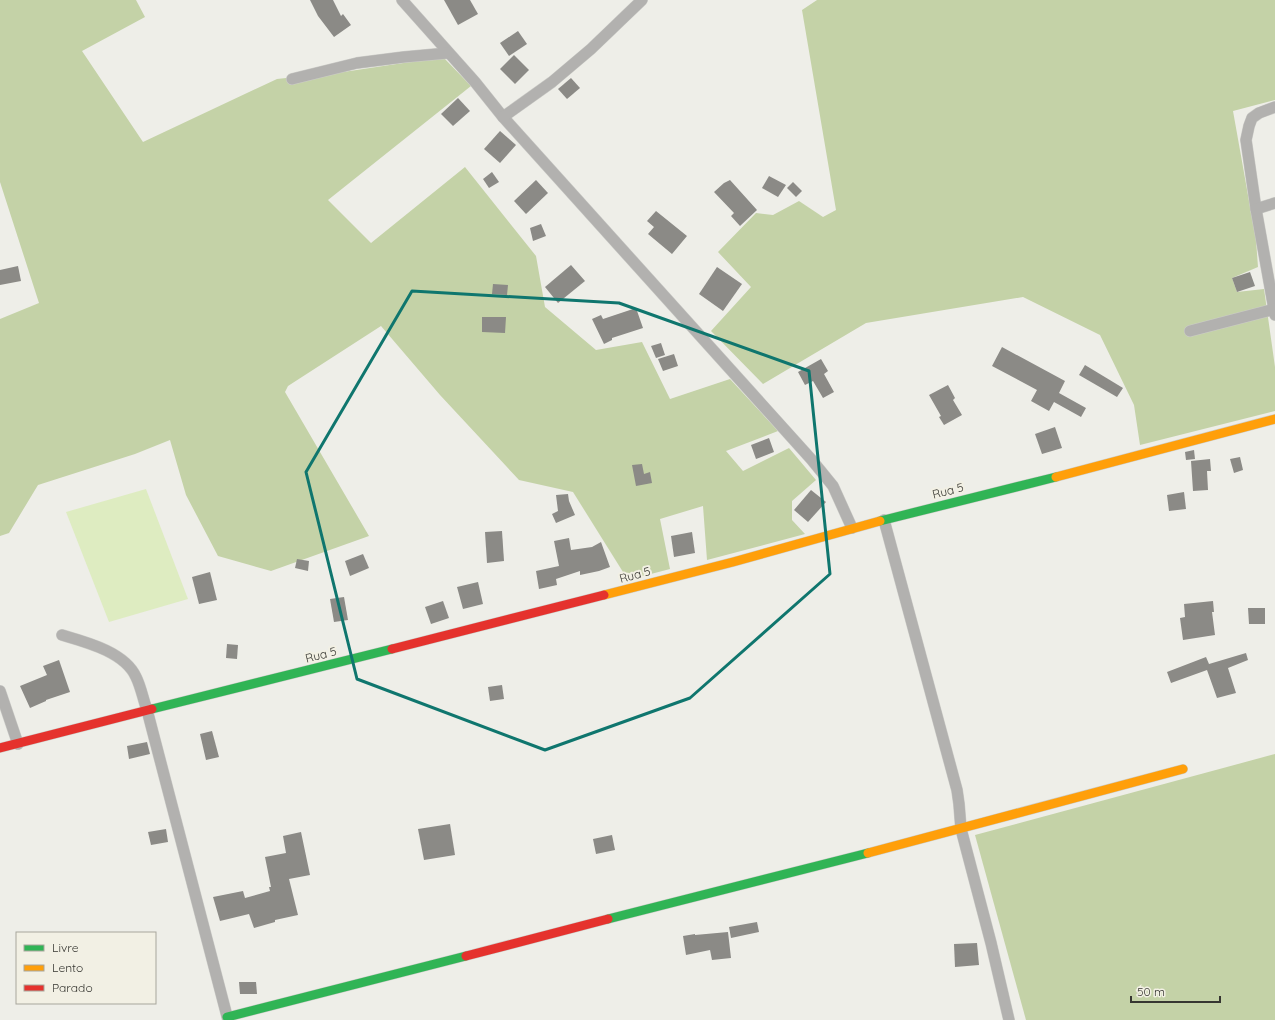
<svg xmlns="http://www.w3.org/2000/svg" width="1275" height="1020" font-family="Quicksand,sans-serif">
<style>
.green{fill:#deecc1}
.forest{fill:#c4d2a7}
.building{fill:#8b8a86}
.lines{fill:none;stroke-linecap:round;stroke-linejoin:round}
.street-casing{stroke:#ccccc8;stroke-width:12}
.fast-casing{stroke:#ccccc8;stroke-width:10}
.slow-casing{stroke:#ccccc8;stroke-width:10}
.jam-casing{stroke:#ccccc8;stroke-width:10}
.street{stroke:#b2b1af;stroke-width:11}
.fast{stroke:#30b455;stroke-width:9}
.slow{stroke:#ff9f0a;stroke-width:9}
.jam{stroke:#e5322d;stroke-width:9}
.marked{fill:none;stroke:#0f766e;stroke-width:3;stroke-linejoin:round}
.labels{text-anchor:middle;stroke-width:4;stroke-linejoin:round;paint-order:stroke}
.street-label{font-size:12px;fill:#363631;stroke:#f2f0e4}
</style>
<rect width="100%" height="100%" fill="#eeeee8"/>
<path class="green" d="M146,489L188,599L109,622L66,512Z"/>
<g class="forest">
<path d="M0,0H136L145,17L82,51L143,142L277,79L350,71L443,57L471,86L328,200L371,243L465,167L536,256L545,307L596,350L642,342L670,399L730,379L778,431L726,451L743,471L789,448L816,480L792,501V520L805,534L707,560L703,506L660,519L670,569L628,580L573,492L519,480L440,395L381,326L288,386L285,392L369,536L271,571L218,556L186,495L170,440L135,454L38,485L9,533L0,536V319L39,303L0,182Z"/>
<path d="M817,0H1275V100L1233,111L1256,240L1258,267L1232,278L1237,292L1264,289L1275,367V411L1140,445L1134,405L1100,335L1023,297L866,323L763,384L711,331L751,287L718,252L756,213L773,215L799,201L823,217L836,210L802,10Z"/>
<path d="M1275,754V1020H1026L975,835Z"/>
</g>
<g class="building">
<path d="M310,0H333L341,16L343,14L351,25L334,37L318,16Z"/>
<path d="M444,0H470L478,14L458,25Z"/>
<path d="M518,31L527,44L509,56L500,43Z"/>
<path d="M514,55L529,70L515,84L500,69Z"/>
<path d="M571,78L580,88L567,99L558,89Z"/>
<path d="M458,98L470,111L453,126L441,114Z"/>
<path d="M500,131L516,145L500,163L484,149Z"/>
<path d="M492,172L499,182L489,188L483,179Z"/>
<path d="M769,176L786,185L778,197L762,188Z"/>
<path d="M536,180L548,193L526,214L514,201Z"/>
<path d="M730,180L757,210L740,226L731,216L734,213L714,192L724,183Z"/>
<path d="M793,182L802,191L796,197L787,188Z"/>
<path d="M656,211L687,236L672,254L648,234L654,227L647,221Z"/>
<path d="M541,224L546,236L533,241L530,228Z"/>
<path d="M571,265L585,281L558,303L545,287Z"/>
<path d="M18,266L21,281L0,285V270Z"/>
<path d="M717,267L742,284L723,311L699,294Z"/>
<path d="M1250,272L1255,286L1237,292L1232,278Z"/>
<path d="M493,284L508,285L507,295L492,294Z"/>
<path d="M636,308L643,328L612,338V340L604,344L592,319L601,315L603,319Z"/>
<path d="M482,317H506L505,333L482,332Z"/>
<path d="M661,343L665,355L656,358L651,346Z"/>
<path d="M1002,347L1065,381L1059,393L1086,408L1081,417L1054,402L1049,411L1031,401L1037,390L992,366Z"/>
<path d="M674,354L678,366L663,371L658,359Z"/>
<path d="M821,359L828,371L824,374L834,392L823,398L813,381L805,385L798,372Z"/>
<path d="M1085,365L1123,388L1117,397L1079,375Z"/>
<path d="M948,385L955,398L953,400L962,415L944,425L939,417L941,416L929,395Z"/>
<path d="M1055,427L1062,448L1042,454L1035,434Z"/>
<path d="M769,438L774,452L756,459L751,445Z"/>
<path d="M1194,450L1195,459L1186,460L1185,452Z"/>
<path d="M1240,457L1243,470L1234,473L1230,459Z"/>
<path d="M1210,459L1211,471H1207L1208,490L1193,491L1191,461Z"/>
<path d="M642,464L644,474L650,472L652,483L636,486L632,465Z"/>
<path d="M811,490L826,502L808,522L794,510Z"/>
<path d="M1184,492L1186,509L1169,511L1167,495Z"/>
<path d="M568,494L569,501L575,515L556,523L552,514L558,511L556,495Z"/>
<path d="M502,531L504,561L487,563L485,532Z"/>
<path d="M692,532L695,553L674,557L671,536Z"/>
<path d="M569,538L571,550L592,547L601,542L610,567L599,571L580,575V571L556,579L557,585L539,589L536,571L559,566L554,541Z"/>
<path d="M363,554L369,568L350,576L345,561Z"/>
<path d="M297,559L309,561L308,571L295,568Z"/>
<path d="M210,572L217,600L199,604L192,577Z"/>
<path d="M478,582L483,604L463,609L457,587Z"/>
<path d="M344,597L348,620L334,622L330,599Z"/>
<path d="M443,601L449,618L431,624L425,607Z"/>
<path d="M1213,601L1214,612H1212L1215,635L1183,640L1180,618L1185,617L1184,604Z"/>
<path d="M1248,608H1265V624H1249Z"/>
<path d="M227,644L238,645L237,659L226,658Z"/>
<path d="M1246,653L1248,660L1228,668L1236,693L1217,698L1207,670L1171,683L1167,672L1206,657L1209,664Z"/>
<path d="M59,660L70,692L46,700V701L30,708L20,686L47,675L43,666Z"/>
<path d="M502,685L504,699L490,701L488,687Z"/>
<path d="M212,731L219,757L206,760L200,734Z"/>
<path d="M147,742L150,754L129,759L127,746Z"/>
<path d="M450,824L455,855L424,860L418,829Z"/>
<path d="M166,829L168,842L151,845L148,832Z"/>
<path d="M301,832L310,875L289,879L298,915L275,920V922L254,928L249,914L220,921L213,897L243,891L245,898L270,891L269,887H271L265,857L286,853L283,836Z"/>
<path d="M612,835L615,850L596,854L593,839Z"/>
<path d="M757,922L759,932L731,938L729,927Z"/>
<path d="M728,932L731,958L712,960L710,950L686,955L683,936L695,934V935Z"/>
<path d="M977,943L979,965L955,967L954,944Z"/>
<path d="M239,982H256L257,994H240Z"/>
</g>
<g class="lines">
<defs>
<g id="street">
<path d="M402,0L475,82L503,117L811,459L833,486L852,528"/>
<path d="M292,79L357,63L404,57L448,53"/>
<path d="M1275,107L1259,113L1252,118L1249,126L1246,140L1256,209L1275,315"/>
<path d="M503,117L552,82L591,49L642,0"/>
<path d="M1256,209L1275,203"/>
<path d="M1190,331L1275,309"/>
<path d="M884,520L957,790L959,804L961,829L991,943L1009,1020"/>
<path d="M62,635C86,642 125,652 136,677C141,687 143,699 147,710L228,1020"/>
<path d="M0,691L18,744"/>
</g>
<g id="fast">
<path d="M880,521L1056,477"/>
<path d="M152,709L392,649"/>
<path d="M608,919L868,853"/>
<path d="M227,1017L466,956"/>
</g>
<g id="slow">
<path d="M1056,477L1275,419"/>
<path d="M604,595L733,562L880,521"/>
<path d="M868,853L1183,769"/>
</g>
<g id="jam">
<path d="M392,649L604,595"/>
<path d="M0,748L152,709"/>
<path d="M466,956L608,919"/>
</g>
</defs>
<use href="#street" class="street-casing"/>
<use href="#fast" class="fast-casing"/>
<use href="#slow" class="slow-casing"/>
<use href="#jam" class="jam-casing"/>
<use href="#street" class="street"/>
<use href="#fast" class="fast"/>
<use href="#slow" class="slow"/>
<use href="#jam" class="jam"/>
</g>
<path class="marked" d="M412,291L619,303L809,371L830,574L690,698L545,750L357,679L306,472Z"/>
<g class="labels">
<g class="street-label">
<text transform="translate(948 491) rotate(-14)" y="4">Rua 5</text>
<text transform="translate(635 575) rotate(-15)" y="4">Rua 5</text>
<text transform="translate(321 655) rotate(-14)" y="4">Rua 5</text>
</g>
</g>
<rect x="16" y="932" width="140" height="72" fill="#f2f0e4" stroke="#a7a69c"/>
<rect x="24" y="945" width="20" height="6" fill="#30b455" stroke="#a7a69c"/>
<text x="52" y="952" font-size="12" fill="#363631">Livre</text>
<rect x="24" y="965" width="20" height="6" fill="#ff9f0a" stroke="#a7a69c"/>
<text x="52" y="972" font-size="12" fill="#363631">Lento</text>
<rect x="24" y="985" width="20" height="6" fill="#e5322d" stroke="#a7a69c"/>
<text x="52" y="992" font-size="12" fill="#363631">Parado</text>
<path d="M1131 996v6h89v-6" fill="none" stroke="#363631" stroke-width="2"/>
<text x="1137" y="996" font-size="12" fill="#363631" stroke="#f2f0e4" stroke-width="3" paint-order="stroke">50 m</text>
</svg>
